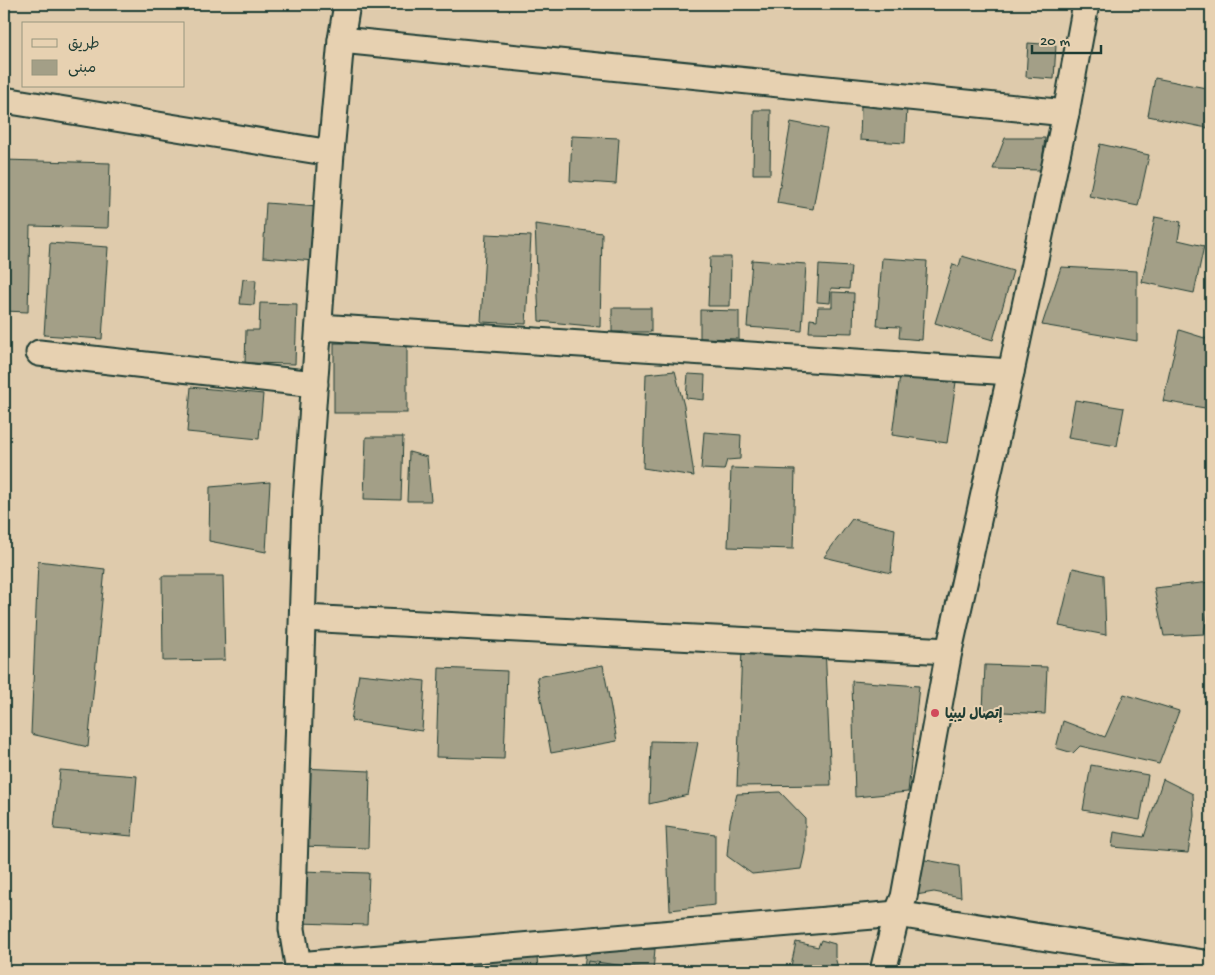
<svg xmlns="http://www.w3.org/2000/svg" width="1215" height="975" font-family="'Gochi Hand','Playpen Sans Arabic',sans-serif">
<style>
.building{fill:#a39f87;stroke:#1f3d34}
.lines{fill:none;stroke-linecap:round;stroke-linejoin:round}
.minor-casing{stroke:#1f3d34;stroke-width:29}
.minor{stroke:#e7d1b1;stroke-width:25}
.poi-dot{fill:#d1495b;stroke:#e7d1b1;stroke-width:2}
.labels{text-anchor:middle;stroke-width:4;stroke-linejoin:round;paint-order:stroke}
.poi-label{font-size:14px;font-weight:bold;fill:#1f3d34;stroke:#e7d1b1;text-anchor:start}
</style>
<rect width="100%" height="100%" fill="#dfcbac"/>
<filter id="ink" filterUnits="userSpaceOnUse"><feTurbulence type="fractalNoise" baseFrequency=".02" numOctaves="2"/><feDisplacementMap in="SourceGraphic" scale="10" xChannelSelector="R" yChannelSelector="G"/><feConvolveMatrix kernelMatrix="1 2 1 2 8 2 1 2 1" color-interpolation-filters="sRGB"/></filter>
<g filter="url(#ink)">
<g class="building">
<path d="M1028,43L1056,45L1054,79L1026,77Z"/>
<path d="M1155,78L1211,89V108L1207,128L1148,116Z"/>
<path d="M861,106L907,108L905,143L860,140Z"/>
<path d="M754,110H771L770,174H753Z"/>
<path d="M791,122L827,129L813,209L777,203Z"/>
<path d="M572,136L619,138L616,184L570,181Z"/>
<path d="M1005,138H1045L1041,170L993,169Z"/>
<path d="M1100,144L1149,155L1138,206L1089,196Z"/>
<path d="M4,160L110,163L108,228L30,226L28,312L4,311Z"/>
<path d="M266,203L318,207L315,261L263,257Z"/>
<path d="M1155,217L1181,222L1178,240L1204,246L1194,293L1142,282Z"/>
<path d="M535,224L602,233L600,327L539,321Z"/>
<path d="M486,234L531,236L526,324L481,322Z"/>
<path d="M50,243L108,247L102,339L44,335Z"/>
<path d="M962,256L1013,271L993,340L935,323L953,264L959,266Z"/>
<path d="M710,257H731L730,306H708Z"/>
<path d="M882,258L927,261L922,340L899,338L900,327L877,326Z"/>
<path d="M752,260L806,264L802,331L747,327Z"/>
<path d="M819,265L851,267L849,289L831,288L830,303L817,302Z"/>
<path d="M1061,267L1137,271V341L1042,325Z"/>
<path d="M243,279L256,280L254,305L240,304Z"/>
<path d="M832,292L854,293L853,333L809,332L810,319L817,320L818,307H832Z"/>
<path d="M260,303L297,304L295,364L245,363L246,330H259Z"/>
<rect x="612" y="308" width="39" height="24"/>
<path d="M700,310L739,311V339L700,338Z"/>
<path d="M1179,330L1211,340V409L1163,401Z"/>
<rect x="334" y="343" width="73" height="70"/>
<path d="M675,371L684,406L694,476L643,468L646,374Z"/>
<path d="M688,374L705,375L704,400L686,398Z"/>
<path d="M900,375L956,382L947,443L892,435Z"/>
<path d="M191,387L263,394L259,439L187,432Z"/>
<path d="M1075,400L1124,408L1117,446L1068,438Z"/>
<path d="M704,432L741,435L740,459L727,460L724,470L701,469Z"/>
<path d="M366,437H403L401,500L364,499Z"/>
<path d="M409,452L427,457L431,501H407Z"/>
<path d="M731,468L795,470L793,549L728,547Z"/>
<path d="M270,482L266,552L209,541L210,487Z"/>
<path d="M852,519L895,529L891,573L824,557Z"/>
<path d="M38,561L105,569L88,747L31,734Z"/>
<path d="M1073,568L1104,575L1106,635L1059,626Z"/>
<path d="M162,576H223L225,660L163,661Z"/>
<path d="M1211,582V595L1204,634L1164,636L1154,588Z"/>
<path d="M825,645L831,785L737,786L742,648Z"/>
<path d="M603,665L617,741L551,753L537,677Z"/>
<path d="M985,665L1047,667L1045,714L983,711Z"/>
<path d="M439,668L507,671L504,759L436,757Z"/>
<path d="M359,674L425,681L422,731L351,721Z"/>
<path d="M852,681L919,686L908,792L855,797Z"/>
<path d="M1124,694L1179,711L1159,764L1080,746L1073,753L1056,748L1063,721L1105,737Z"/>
<path d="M651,741L698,742L688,795L649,804Z"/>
<path d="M1091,765L1148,775L1140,820L1083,810Z"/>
<path d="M301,768L370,771L368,848L298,846Z"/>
<path d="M60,770L137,776L132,836L54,829Z"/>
<path d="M1163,779L1193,794L1194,816L1188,853L1112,847L1114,832L1144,837Z"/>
<path d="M780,792L805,818V851L801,869L752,874L727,856L730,822L737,794Z"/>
<path d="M666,827L715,834V905L670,910Z"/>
<path d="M920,859L959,866L961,897L934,892L904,897Z"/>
<path d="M300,871L369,873L367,925L298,923Z"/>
<path d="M821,940L835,944V957L839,971H790L796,942L818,947Z"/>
<path d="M586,949H655L653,971H584Z"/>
<path d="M450,954L501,962L499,971H447Z"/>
<path d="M450,954L537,957L538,971H447Z"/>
<path d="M588,961L640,968L639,971H586Z"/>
</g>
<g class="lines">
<defs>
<g id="minor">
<path d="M341,40L1066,113L1086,4"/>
<path d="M4,100L331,153"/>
<path d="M319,327L1011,372"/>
<path d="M39,353L315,384"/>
<path d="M303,618L949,651"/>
<path d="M298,965L897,914L1210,964"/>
<path d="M299,971L292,929L306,503L331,153L341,40L347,4"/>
<path d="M883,971L897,914L904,897L949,651L1011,372L1066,113"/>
</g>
</defs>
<use href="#minor" class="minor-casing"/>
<use href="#minor" class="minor"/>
</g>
</g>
<circle class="poi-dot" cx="935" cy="713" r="5"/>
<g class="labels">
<g class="poi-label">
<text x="945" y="718">إتصال ليبيا</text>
</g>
</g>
<rect width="1215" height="975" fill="none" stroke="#e7d1b1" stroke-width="20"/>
<rect x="10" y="10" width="1195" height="955" fill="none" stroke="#1f3d34" stroke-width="2" filter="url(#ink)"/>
<rect x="22" y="22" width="162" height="65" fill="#e7d1b1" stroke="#97967f"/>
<rect x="32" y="39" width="25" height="8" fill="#e7d1b1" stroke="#97967f"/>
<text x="68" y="48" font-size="15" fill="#1f3d34">طريق</text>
<rect x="32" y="60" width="25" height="15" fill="#a39f87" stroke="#97967f"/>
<text x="68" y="72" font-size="15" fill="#1f3d34">مبنى</text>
<path d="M1032 45v8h69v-8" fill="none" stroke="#1f3d34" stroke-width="2.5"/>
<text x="1040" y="45" font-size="15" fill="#1f3d34" stroke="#e7d1b1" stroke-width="4" paint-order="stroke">20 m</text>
</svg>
